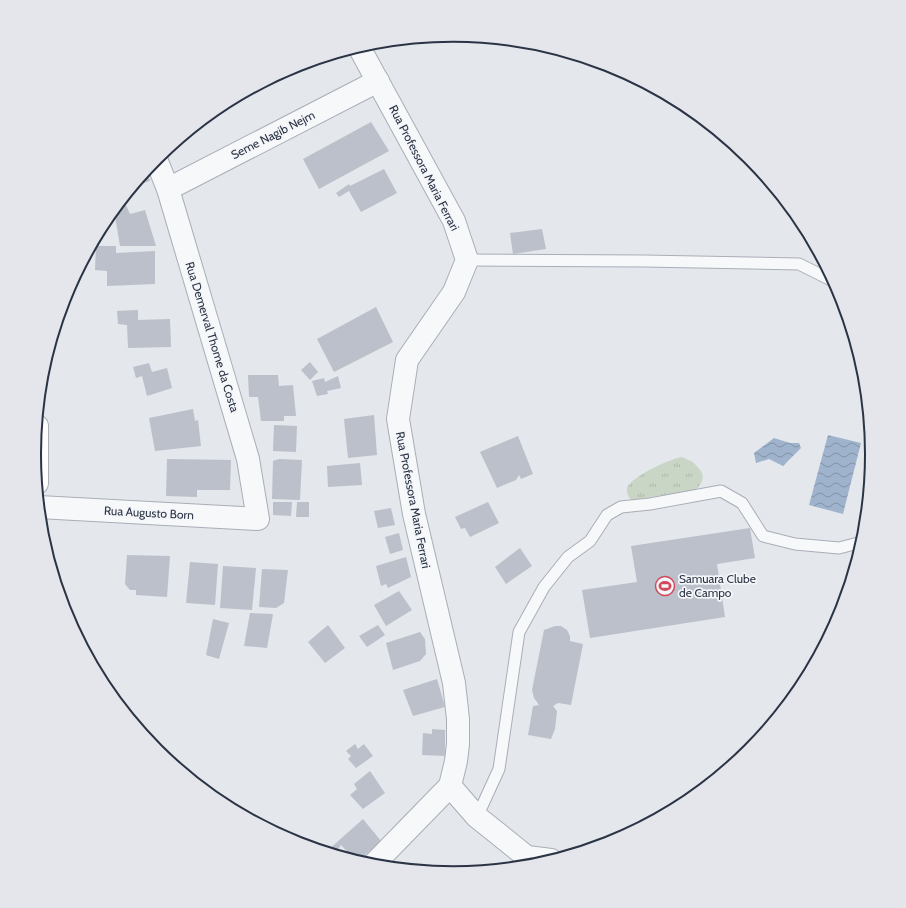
<svg xmlns="http://www.w3.org/2000/svg" width="906" height="908" font-family="Cabin,sans-serif">
<style>
.park{fill:url(#park-tufts)}
.water{fill:url(#water-waves)}
.building{fill:#bbc0ca}
.lines{fill:none;stroke-linecap:round;stroke-linejoin:round}
.lane-casing{stroke:#a9aeb7;stroke-width:13}
.street-casing{stroke:#a9aeb7;stroke-width:24}
.secondary-casing{stroke:#a9aeb7;stroke-width:24}
.lane{stroke:#f7f8fa;stroke-width:11}
.street{stroke:#f7f8fa;stroke-width:22}
.secondary{stroke:#fff;stroke-width:22}
.labels{text-anchor:middle;stroke-width:3.5;stroke-linejoin:round;paint-order:stroke}
.street-label{font-size:12px;fill:#2b3445;stroke:#f4f6f9}
.poi-label{font-size:12px;fill:#2b3445;stroke:#f4f6f9;text-anchor:start}
.rim{fill:none;stroke:#2b3445;stroke-width:2}
</style>
<defs>
<pattern id="park-tufts" width="24" height="20" patternUnits="userSpaceOnUse"><rect width="24" height="20" fill="#c9d6c5"/><path d="M3 7l-1-3M5 7V3M7 7l1-3M15 17l-1-3M17 17v-4M19 17l1-3" fill="none" stroke="#adb8ab"/></pattern>
<pattern id="water-waves" width="16" height="10" patternUnits="userSpaceOnUse"><rect width="16" height="10" fill="#9fb4cc"/><path d="M0 5q4-4 8 0t8 0" fill="none" stroke="#8293a7"/></pattern>
</defs>
<rect width="100%" height="100%" fill="#e4e7ec"/>
<path class="park" d="M682,457L693,462L701,471L703,476L702,481L698,488L690,491L650,497L638,501L631,500C629,497 626,493 627,489C628,478 671,458 682,457Z"/>
<g class="water">
<path d="M828,435L861,443L843,514L809,505Z"/>
<path d="M774,438L790,443H799L801,448L783,466L769,459L756,463L754,453Z"/>
</g>
<g class="building">
<path d="M371,122L389,151L319,189L303,159Z"/>
<path d="M384,169L397,193L361,212L349,191L339,197L336,193L349,184L350,186Z"/>
<path d="M147,170L150,181L134,186L135,184Z"/>
<path d="M120,202L125,203L130,214L145,210L156,246H120L114,210Z"/>
<path d="M542,229L546,249L513,254L510,233Z"/>
<path d="M96,246H116V253L155,251V284L107,286V271L95,270Z"/>
<path d="M376,307L393,342L334,372L317,339Z"/>
<path d="M138,310V320L170,319L171,347L128,348L127,325L118,324L117,311Z"/>
<path d="M310,362L318,372L310,380L301,370Z"/>
<path d="M149,363L152,372L167,368L172,388L147,396L142,376L136,378L133,367Z"/>
<path d="M248,375H278L279,386L293,385L296,416H284V421H261L258,397H249Z"/>
<path d="M338,376L341,388L327,391L328,394L317,396L312,381L324,378L325,382Z"/>
<path d="M193,409L195,421L198,420L201,446L155,451L149,418Z"/>
<path d="M374,415L377,455L348,458L344,419Z"/>
<path d="M274,425L297,426L296,452L273,451Z"/>
<path d="M518,436L533,474L521,479L519,475L516,480L497,488L480,452Z"/>
<path d="M167,459L231,460L230,490H197V497L166,496Z"/>
<path d="M279,459L302,460L300,500L272,499L273,461Z"/>
<path d="M360,463L362,485L328,487L327,466Z"/>
<path d="M273,502H292L291,516L273,515Z"/>
<path d="M297,502H309V517H296Z"/>
<path d="M488,502L499,523L470,537L465,528L461,529L455,517Z"/>
<path d="M391,508L395,525L378,528L374,511Z"/>
<path d="M750,528L755,558L717,564L725,617L590,638L582,590L637,582L631,546Z"/>
<path d="M399,533L403,550L390,554L385,537Z"/>
<path d="M520,548L532,566L506,584L495,567Z"/>
<path d="M127,555L170,556L167,597L136,595V590H130L125,584Z"/>
<path d="M406,557L411,577L388,588L386,584L381,586L376,566Z"/>
<path d="M190,562L218,564L215,605L186,603Z"/>
<path d="M223,566L256,568L252,610L220,608Z"/>
<path d="M262,569L288,570L284,603L276,608L259,607Z"/>
<path d="M399,591L412,610L386,626L374,605Z"/>
<path d="M250,613L273,614L267,648L244,646Z"/>
<path d="M213,619L229,623L219,659L206,655Z"/>
<path d="M328,625L345,648L325,663L308,642Z"/>
<path d="M378,625L385,635L367,647L359,636Z"/>
<path d="M555,626H561L567,630L570,636V641L583,644L571,705L558,703L553,706L557,711L555,729L551,739L528,735L533,706L539,705L534,698L532,690L544,630Z"/>
<path d="M420,632L425,639L426,654L420,661L393,670L386,643Z"/>
<path d="M437,679L445,707L413,716L403,690Z"/>
<path d="M432,729L445,730V756L422,755L423,733L432,734Z"/>
<path d="M355,744L358,749L364,744L373,756L356,768L348,759L351,756L346,751Z"/>
<path d="M370,771L385,793L363,809L350,795L357,789L354,784Z"/>
<path d="M363,819L381,841L358,861L355,860L341,845L337,851L340,856L327,851Z"/>
</g>
<g class="lines">
<defs>
<g id="lane">
<path d="M467,260L644,261L799,264L833,281"/>
<path d="M477,817L499,769L519,632L544,587L568,557L590,541L607,515L621,507L650,504L721,491L742,503L763,536L795,544L839,548L862,542"/>
</g>
<g id="street">
<path d="M359,47L454,221L467,260L454,292L407,360L398,419L414,514L454,683L458,719V744L456,761L450,786L373,865"/>
<path d="M168,189L378,81"/>
<path d="M39,507L258,519L248,459L168,189L156,159"/>
<path d="M450,786L477,817L527,857L551,860"/>
</g>
<path id="secondary" d="M37,426V483"/>
</defs>
<use href="#lane" class="lane-casing"/>
<use href="#street" class="street-casing"/>
<use href="#secondary" class="secondary-casing"/>
<use href="#lane" class="lane"/>
<use href="#street" class="street"/>
<use href="#secondary" class="secondary"/>
</g>
<defs>
<symbol id="stadium-ring" viewBox="-11 -11 22 22"><circle r="9.5" fill="#f4f6f9" stroke="#d1495b" stroke-width="1.5"/><path d="M0-5a6.5 5 0 1 0 0 10a6.5 5 0 1 0 0-10ZM-3.5-1.8h7v3.6h-7Z" fill="#d1495b"/></symbol>
</defs>
<g fill-rule="evenodd">
<use href="#stadium-ring" x="654" y="575" width="22" height="22"/>
</g>
<g class="labels">
<g class="street-label">
<text transform="translate(273 135) rotate(-27)" y="4">Seme Nagib Nejm</text>
<text transform="translate(424 168) rotate(63)" y="4">Rua Professora Maria Ferrari</text>
<text transform="translate(212 337) rotate(73)" y="4">Rua Demerval Thome da Costa</text>
<text transform="translate(413 500) rotate(79)" y="4">Rua Professora Maria Ferrari</text>
<text transform="translate(149 513) rotate(3)" y="4">Rua Augusto Born</text>
</g>
<g class="poi-label">
<text x="679" y="583">Samuara Clube<tspan x="679" dy="14">de Campo</tspan></text>
</g>
</g>
<path d="M0 0H906V908H0ZM41 454a412 412 0 1 1 824 0a412 412 0 1 1-824 0Z" fill="#e4e6eb" fill-rule="evenodd"/>
<path class="rim" d="M41 454a412 412 0 1 1 824 0a412 412 0 1 1-824 0Z"/>
</svg>
